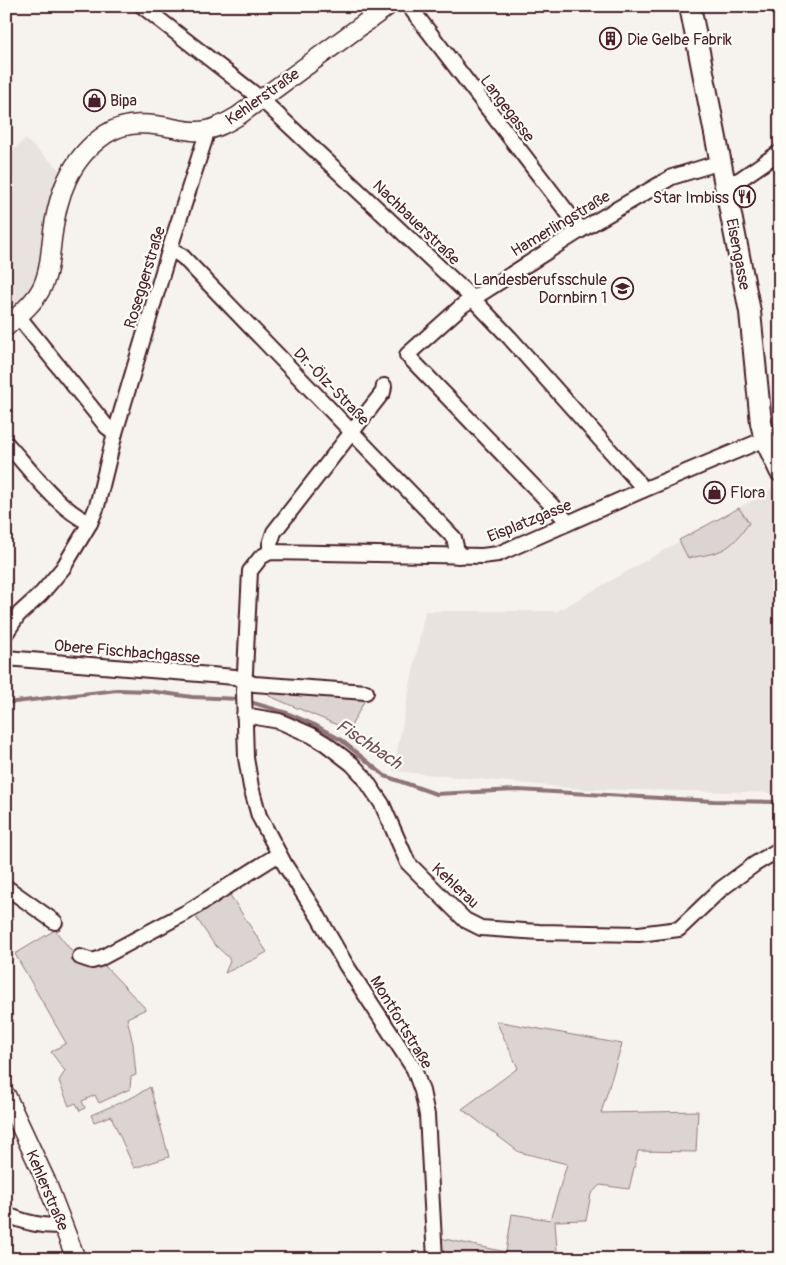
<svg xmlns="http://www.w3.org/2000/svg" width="786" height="1265" font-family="Pangolin,sans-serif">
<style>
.built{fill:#e9e3e0}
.green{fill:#dcd4d2;stroke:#937a7e}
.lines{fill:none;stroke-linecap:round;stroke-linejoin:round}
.stream{stroke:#8e7378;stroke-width:4}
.minor-casing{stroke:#4a1f2b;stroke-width:18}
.tertiary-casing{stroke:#4a1f2b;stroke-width:21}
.secondary-casing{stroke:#4a1f2b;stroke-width:24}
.minor{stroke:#fdfcf7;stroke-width:14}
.tertiary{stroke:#fdfcf7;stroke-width:18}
.secondary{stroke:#fdfcf7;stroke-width:20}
.labels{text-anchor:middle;stroke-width:4.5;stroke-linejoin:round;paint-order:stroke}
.poi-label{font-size:16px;fill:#4a1f2b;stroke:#fdfcf7;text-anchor:start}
.street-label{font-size:16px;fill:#4a1f2b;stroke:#fdfcf7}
.water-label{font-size:18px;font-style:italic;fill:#725058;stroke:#fdfcf7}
</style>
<rect width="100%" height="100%" fill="#f6f3ef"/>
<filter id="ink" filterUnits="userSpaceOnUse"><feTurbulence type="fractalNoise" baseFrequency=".02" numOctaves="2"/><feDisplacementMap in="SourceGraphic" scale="10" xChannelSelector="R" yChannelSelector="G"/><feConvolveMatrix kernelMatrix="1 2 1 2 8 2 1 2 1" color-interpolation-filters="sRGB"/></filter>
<g filter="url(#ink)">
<g class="built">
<path d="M25,139L63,172L43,264L31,292L6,317V157Z"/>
<path d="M777,486L780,489V793L581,789L393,771L425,611H557Z"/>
</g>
<g class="green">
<path d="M739,508L749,523C730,551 721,553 688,558L679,540Z"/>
<path d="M270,688L367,696L349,730L269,696Z"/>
<path d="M228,892L267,952L255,959L225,973L230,961L228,957L214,944L197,919L196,913Z"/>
<path d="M55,930L81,963L103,964L146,1009L127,1018L133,1044L136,1075L131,1077L130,1089L99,1103L95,1095L82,1101L85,1108L80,1111L76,1103L69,1106L59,1081L65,1071L51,1052L66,1043L15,954Z"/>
<path d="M496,1021L622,1044L601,1113L698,1111L696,1152L638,1151L629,1189L600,1185L591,1194L586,1220L555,1221L557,1251L561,1259H442L440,1238L506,1252L512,1214L550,1220L567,1164L519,1152L462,1109L518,1068Z"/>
<path d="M150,1087L169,1157L134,1168L111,1116L94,1122L91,1115L133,1097Z"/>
</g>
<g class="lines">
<g class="stream">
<path d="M247,701L287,713L315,725L341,740L385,776L436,794L518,790L713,801L780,802"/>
<path d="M6,703L117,690L149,691L192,697L240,699"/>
</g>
<defs>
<g id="minor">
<path d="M142,6L261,99L472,298L510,338L639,483L643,490"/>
<path d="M409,6L581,230"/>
<path d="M725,183L739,180L780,152"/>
<path d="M170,248L183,257L454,538L458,556"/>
<path d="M18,316L107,427L115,433"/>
<path d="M6,443C30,469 58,509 90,523"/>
<path d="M568,523L564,518L407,355L463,305L581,230L672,177L711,165L721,163"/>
<path d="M270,552V544L274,532L383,392L384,386"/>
<path d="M6,633L18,615L41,594L63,568L90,523L97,506L115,433L170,248L205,139L206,131"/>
<path d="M6,658L235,677L254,684L366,692"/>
<path d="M244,715L279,721L311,735L326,744L352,764L363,776L382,804L408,863L465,920L481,928L539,932L639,934L679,929L721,889L755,864L780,849"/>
<path d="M6,887L55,922"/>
<path d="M80,957L92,961L99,959L187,912L279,854"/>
<path d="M6,1214C22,1222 46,1228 63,1225"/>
<path d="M435,1259L427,1115L422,1091L414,1069L346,965L318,916L285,865L259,816L251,787L246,758L244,692L250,571L261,557L270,552L482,556L498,554L643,490L765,439"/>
</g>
<g id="tertiary">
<path d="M6,327C18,316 32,305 40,291C49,276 50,256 52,239C57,196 69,159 106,134C126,121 150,123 173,128C184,130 196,133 207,130C218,128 228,122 238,116L388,6"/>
<path d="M6,1095L46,1181L76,1259"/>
</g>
<path id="secondary" d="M690,6L750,312L761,423L765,439L780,471"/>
</defs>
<use href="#minor" class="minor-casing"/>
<use href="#tertiary" class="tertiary-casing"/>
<use href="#secondary" class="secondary-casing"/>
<use href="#minor" class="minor"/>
<use href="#tertiary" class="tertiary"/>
<use href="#secondary" class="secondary"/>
</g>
</g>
<defs>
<symbol id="building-ring" viewBox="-11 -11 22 22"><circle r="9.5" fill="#fdfcf7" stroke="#4a1f2b" stroke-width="1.5"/><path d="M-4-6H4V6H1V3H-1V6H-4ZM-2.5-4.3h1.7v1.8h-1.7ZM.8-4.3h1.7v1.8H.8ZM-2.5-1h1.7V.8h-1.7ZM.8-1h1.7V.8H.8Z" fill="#4a1f2b"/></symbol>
<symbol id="shop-ring" viewBox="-11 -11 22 22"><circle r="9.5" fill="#fdfcf7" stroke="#4a1f2b" stroke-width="1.5"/><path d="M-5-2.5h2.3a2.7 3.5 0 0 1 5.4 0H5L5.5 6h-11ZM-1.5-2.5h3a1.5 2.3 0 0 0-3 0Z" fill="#4a1f2b"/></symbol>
<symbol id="restaurant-ring" viewBox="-11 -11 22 22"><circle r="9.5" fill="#fdfcf7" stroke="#4a1f2b" stroke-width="1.5"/><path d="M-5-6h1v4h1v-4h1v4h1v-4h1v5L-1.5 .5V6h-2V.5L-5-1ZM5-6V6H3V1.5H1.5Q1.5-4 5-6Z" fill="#4a1f2b"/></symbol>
<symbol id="school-ring" viewBox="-11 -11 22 22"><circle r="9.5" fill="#fdfcf7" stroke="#4a1f2b" stroke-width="1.5"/><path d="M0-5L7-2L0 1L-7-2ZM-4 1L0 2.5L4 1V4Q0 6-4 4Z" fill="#4a1f2b"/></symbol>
</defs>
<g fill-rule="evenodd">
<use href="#building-ring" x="598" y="26" width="25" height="25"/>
<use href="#shop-ring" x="82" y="88" width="25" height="25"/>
<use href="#restaurant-ring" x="732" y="184" width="25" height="25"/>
<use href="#school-ring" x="610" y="276" width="25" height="25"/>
<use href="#shop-ring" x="702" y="480" width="25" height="25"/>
</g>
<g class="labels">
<g class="poi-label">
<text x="627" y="45">Die Gelbe Fabrik</text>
<text x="110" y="106">Bipa</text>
<text x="729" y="203" text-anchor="end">Star Imbiss</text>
<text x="607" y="285" text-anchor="end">Landesberufsschule<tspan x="607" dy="18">Dornbirn 1</tspan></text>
<text x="730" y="498">Flora</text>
</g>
<g class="street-label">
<text transform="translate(262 96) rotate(-35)" y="6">Kehlerstraße</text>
<text transform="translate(508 108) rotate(53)" y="6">Langegasse</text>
<text transform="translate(417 222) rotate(44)" y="6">Nachbauerstraße</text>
<text transform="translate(560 223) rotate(-31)" y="6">Hamerlingstraße</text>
<text transform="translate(739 254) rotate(79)" y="6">Eisengasse</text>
<text transform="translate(144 277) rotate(-73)" y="6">Roseggerstraße</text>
<text transform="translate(332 386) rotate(46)" y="6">Dr.-Ölz-Straße</text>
<text transform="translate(529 520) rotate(-22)" y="6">Eisplatzgasse</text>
<text transform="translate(127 651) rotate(5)" y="6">Obere Fischbachgasse</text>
<text transform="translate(456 885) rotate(43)" y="6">Kehlerau</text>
<text transform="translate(402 1022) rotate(59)" y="6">Montfortstraße</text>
<text transform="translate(48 1190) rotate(67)" y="6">Kehlerstraße</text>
</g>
<g class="water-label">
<text transform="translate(369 744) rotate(34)" y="6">Fischbach</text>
</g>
</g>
<rect width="786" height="1265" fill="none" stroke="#fdfcf7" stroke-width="25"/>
<rect x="12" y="12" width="761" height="1240" fill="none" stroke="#4a1f2b" stroke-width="2" filter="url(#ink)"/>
</svg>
